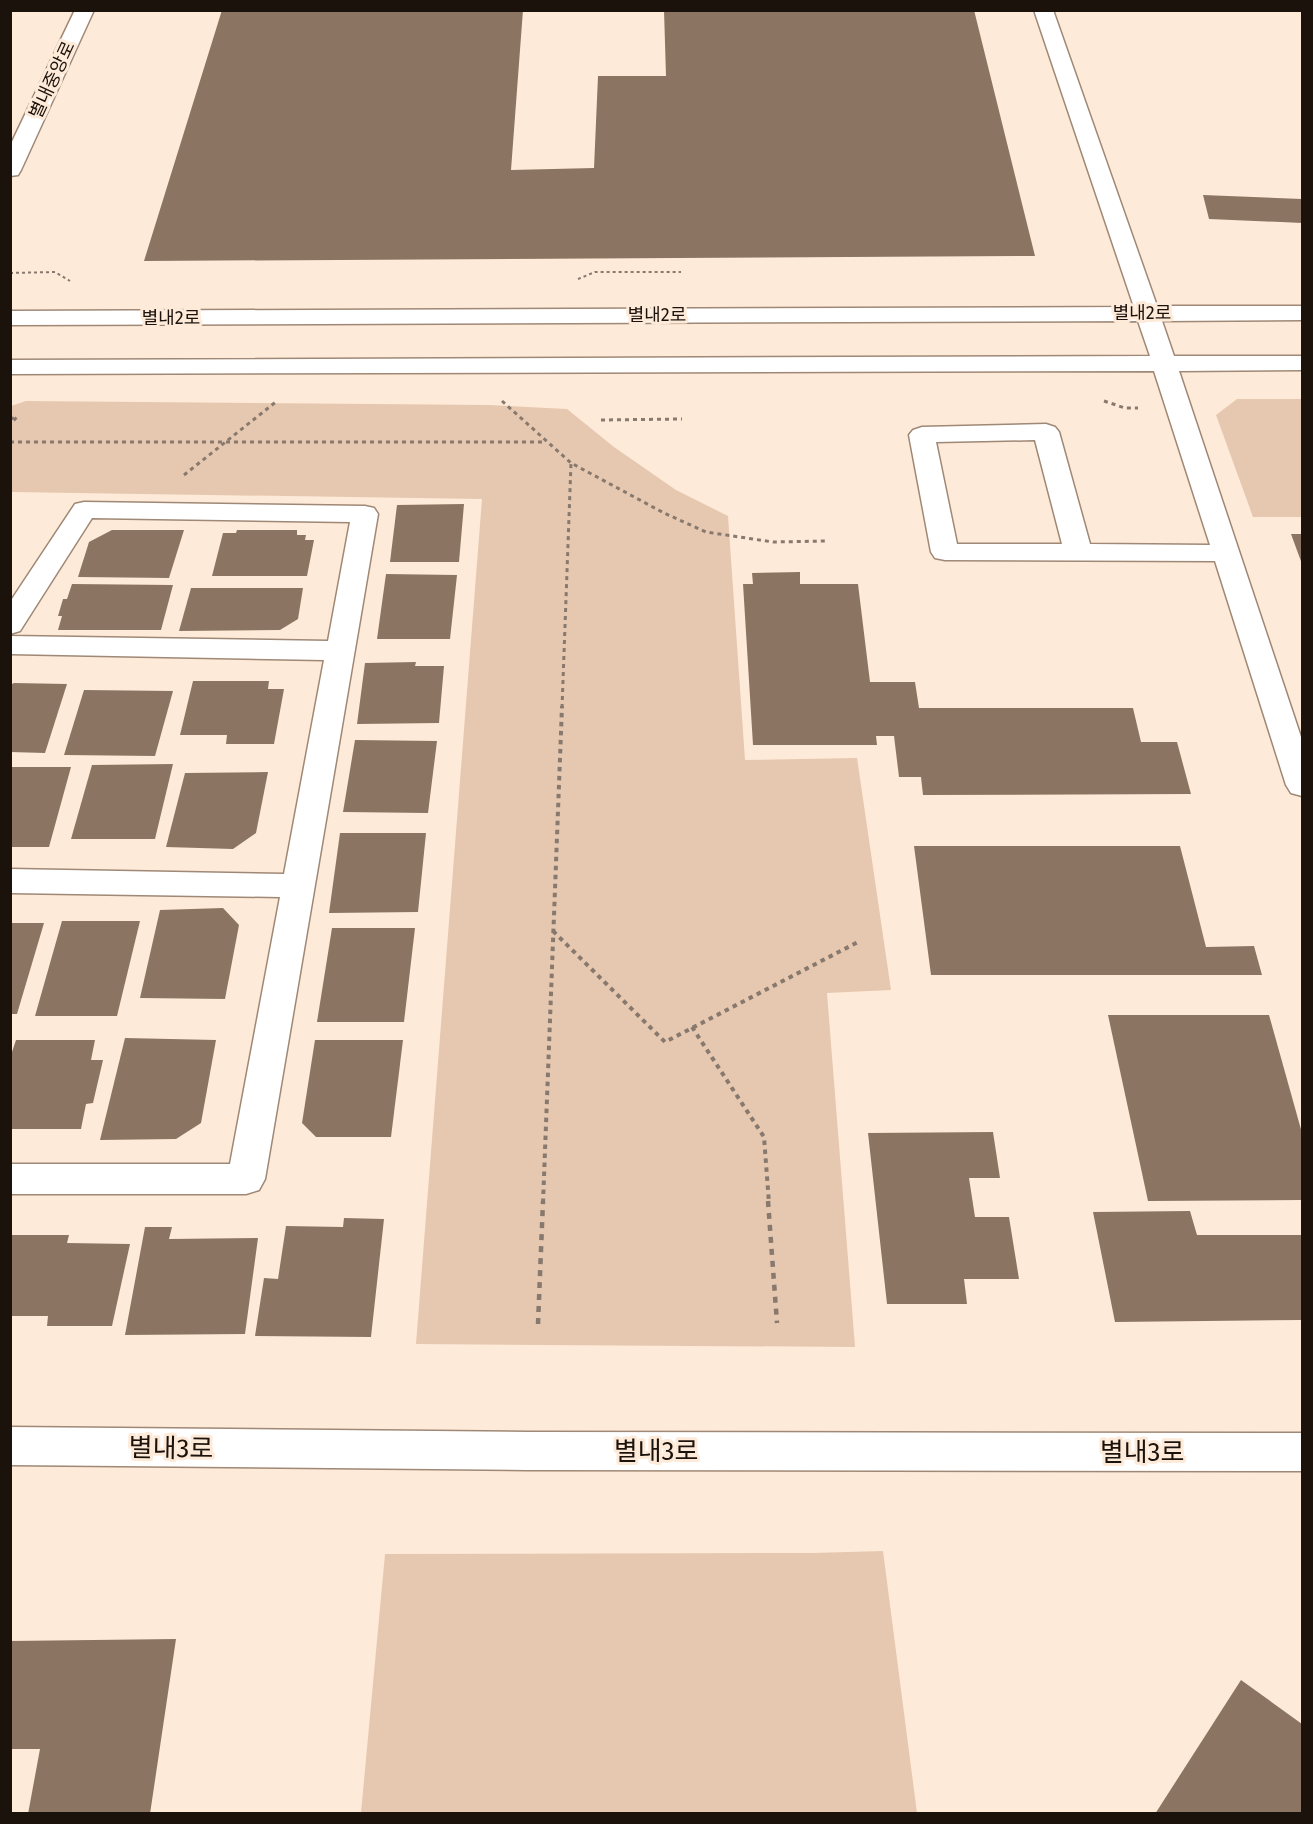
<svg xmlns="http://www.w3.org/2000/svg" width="1313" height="1824" font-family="'Fira Sans','Noto Sans KR',sans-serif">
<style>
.green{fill:#e6c8b0}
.building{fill:#8b7562}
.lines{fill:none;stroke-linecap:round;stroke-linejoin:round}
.minor-casing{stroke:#9f8875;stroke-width:3}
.path-far3{stroke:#88796e;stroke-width:2;stroke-dasharray:3 3;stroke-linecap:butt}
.path-far2{stroke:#88796e;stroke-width:3;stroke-dasharray:4 4;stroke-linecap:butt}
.path-far1{stroke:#88796e;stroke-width:4;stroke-dasharray:4.5 4.5;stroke-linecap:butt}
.path{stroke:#88796e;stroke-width:4.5;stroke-dasharray:6 6;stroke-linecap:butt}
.minor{fill:#fff;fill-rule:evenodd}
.labels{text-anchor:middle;stroke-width:6;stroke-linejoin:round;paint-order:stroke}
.far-street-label{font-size:18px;fill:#1b120b;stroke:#feead9}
.near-street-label{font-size:26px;fill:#1b120b;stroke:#feead9}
</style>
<rect width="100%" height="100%" fill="#feead9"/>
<g class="green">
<path d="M1237,399H1302V517H1253L1216,415Z"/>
<path d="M26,401L489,405L567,409L614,447L676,490L728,516L745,760L857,758L891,990L827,993L855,1347L416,1344L482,499L11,492V406Z"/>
<path d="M883,1551L917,1813H361L385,1554L812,1553Z"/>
</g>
<g class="building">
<path d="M222,10H523L511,170L594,168L598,76H666L664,10H974L1035,256L144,261Z"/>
<path d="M1203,195L1302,199V223L1209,219Z"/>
<path d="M464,504L459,562H390L397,505Z"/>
<path d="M112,530H184L169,578L78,577L89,542Z"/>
<path d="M237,530H297V535H306L305,540H314L307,576H212L223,533H236Z"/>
<path d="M1291,534H1302V564Z"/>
<path d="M800,572V584H858L870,682H915L919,708H1133L1141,742H1177L1191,794L923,795L921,777H899L894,736H876L877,745H753L743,584H753L752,573Z"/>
<path d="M386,574L457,575L450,639H377Z"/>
<path d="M72,584L173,585L161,630H58L62,616H58L63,599H67Z"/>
<path d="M191,588H303L298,619L280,630L179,631Z"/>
<path d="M416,662L415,666H444L439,723L357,724L365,663Z"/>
<path d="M193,681H269L268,689H284L274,744H226L227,735H180Z"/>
<path d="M14,683L67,684L45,753L10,752V685Z"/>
<path d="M84,690L173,691L155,756L64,755Z"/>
<path d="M355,740L437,741L428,813L343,812Z"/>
<path d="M173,764L155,839H71L92,765Z"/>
<path d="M10,767H71L49,847H10Z"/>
<path d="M268,772L256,833L233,849L166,847L185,773Z"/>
<path d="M340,833H426L418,912L329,913Z"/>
<path d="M914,846H1180L1206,947L1254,946L1262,975H931Z"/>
<path d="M223,908L239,925L225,999L140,998L160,910Z"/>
<path d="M62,921H140L117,1016H35Z"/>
<path d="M10,923H44L17,1014H10Z"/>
<path d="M332,928H415L404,1022H317Z"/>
<path d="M1108,1015H1269L1302,1133V1200L1148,1201Z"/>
<path d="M125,1038L216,1040L201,1123L176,1139L100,1140Z"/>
<path d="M16,1040H95L91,1060H103L93,1103L86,1104L81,1129H10V1058Z"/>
<path d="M315,1040H403L391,1137H316L302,1123Z"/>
<path d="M993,1132L1000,1178H969L975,1217H1009L1019,1279H964L967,1304H887L868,1133Z"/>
<path d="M1190,1211L1197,1235H1302V1320L1115,1322L1093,1212Z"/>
<path d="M344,1218L384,1219L371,1337L255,1336L264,1278L278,1279L286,1226L343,1227Z"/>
<path d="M145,1227H172L169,1239L258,1238L245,1334L125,1335Z"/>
<path d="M10,1235H69L67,1243L130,1244L112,1326H47L48,1316H10Z"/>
<path d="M176,1639L150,1814H28L40,1749H10V1641Z"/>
<path d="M1241,1680L1302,1724V1814H1155Z"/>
</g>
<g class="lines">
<defs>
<g id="minor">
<path d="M75,10H94L21,170L18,175L10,176V146Z"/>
<path d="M1034,10H1053L1157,306H1302V320L1162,321L1174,356H1302V370L1179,371L1302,740V796L1291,793L1286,785L1215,561L945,560L935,558L931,552L909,435L913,430L922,427L1046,424L1055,427L1059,432L1090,544L1210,545L1154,371L10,374V360L1150,356L1138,321L10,325V311L1134,307ZM1035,440L1062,544H957L936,442Z"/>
<path d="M84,502L365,506L374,508L378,514L265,1179L259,1190L246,1194H10V1164H230L280,897L10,893V869L284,874L324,660L10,654V636L328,641L350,522L92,518L20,631L10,634V602L75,504Z"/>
<path d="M10,1427L528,1432L1302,1433V1471L528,1470L10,1465Z"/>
</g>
</defs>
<use href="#minor" class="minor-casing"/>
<g class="path-far3">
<path d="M10,273L55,272L70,281"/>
<path d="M578,279L595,272H681"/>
</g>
<g class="path-far2">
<path d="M502,401L571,463L664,513L706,532L773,542L826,541"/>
<path d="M1104,401L1125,408H1138"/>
<path d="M10,419L17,417L10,424"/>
<path d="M601,420L682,419"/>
<path d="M10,442H546"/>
<path d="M184,475L277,401"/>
<path d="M562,708L571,463"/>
</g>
<g class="path-far1">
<path d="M553,931L665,1042L858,942"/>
<path d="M692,1027L764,1137L769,1203"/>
<path d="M543,1203L562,706"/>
</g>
<g class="path">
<path d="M768,1201L777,1323"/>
<path d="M538,1324L543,1201"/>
</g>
<use href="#minor" class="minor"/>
</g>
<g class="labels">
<g class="far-street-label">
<text transform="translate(52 80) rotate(-65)" y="6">별내중앙로</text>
<text x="1142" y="319">별내2로</text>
<text x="657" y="321">별내2로</text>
<text x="171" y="324">별내2로</text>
</g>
<g class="near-street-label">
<text transform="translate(171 1448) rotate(1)" y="9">별내3로</text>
<text x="656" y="1460">별내3로</text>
<text x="1142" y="1461">별내3로</text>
</g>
</g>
<rect width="1313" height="1824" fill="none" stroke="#1b120b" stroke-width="24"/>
</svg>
